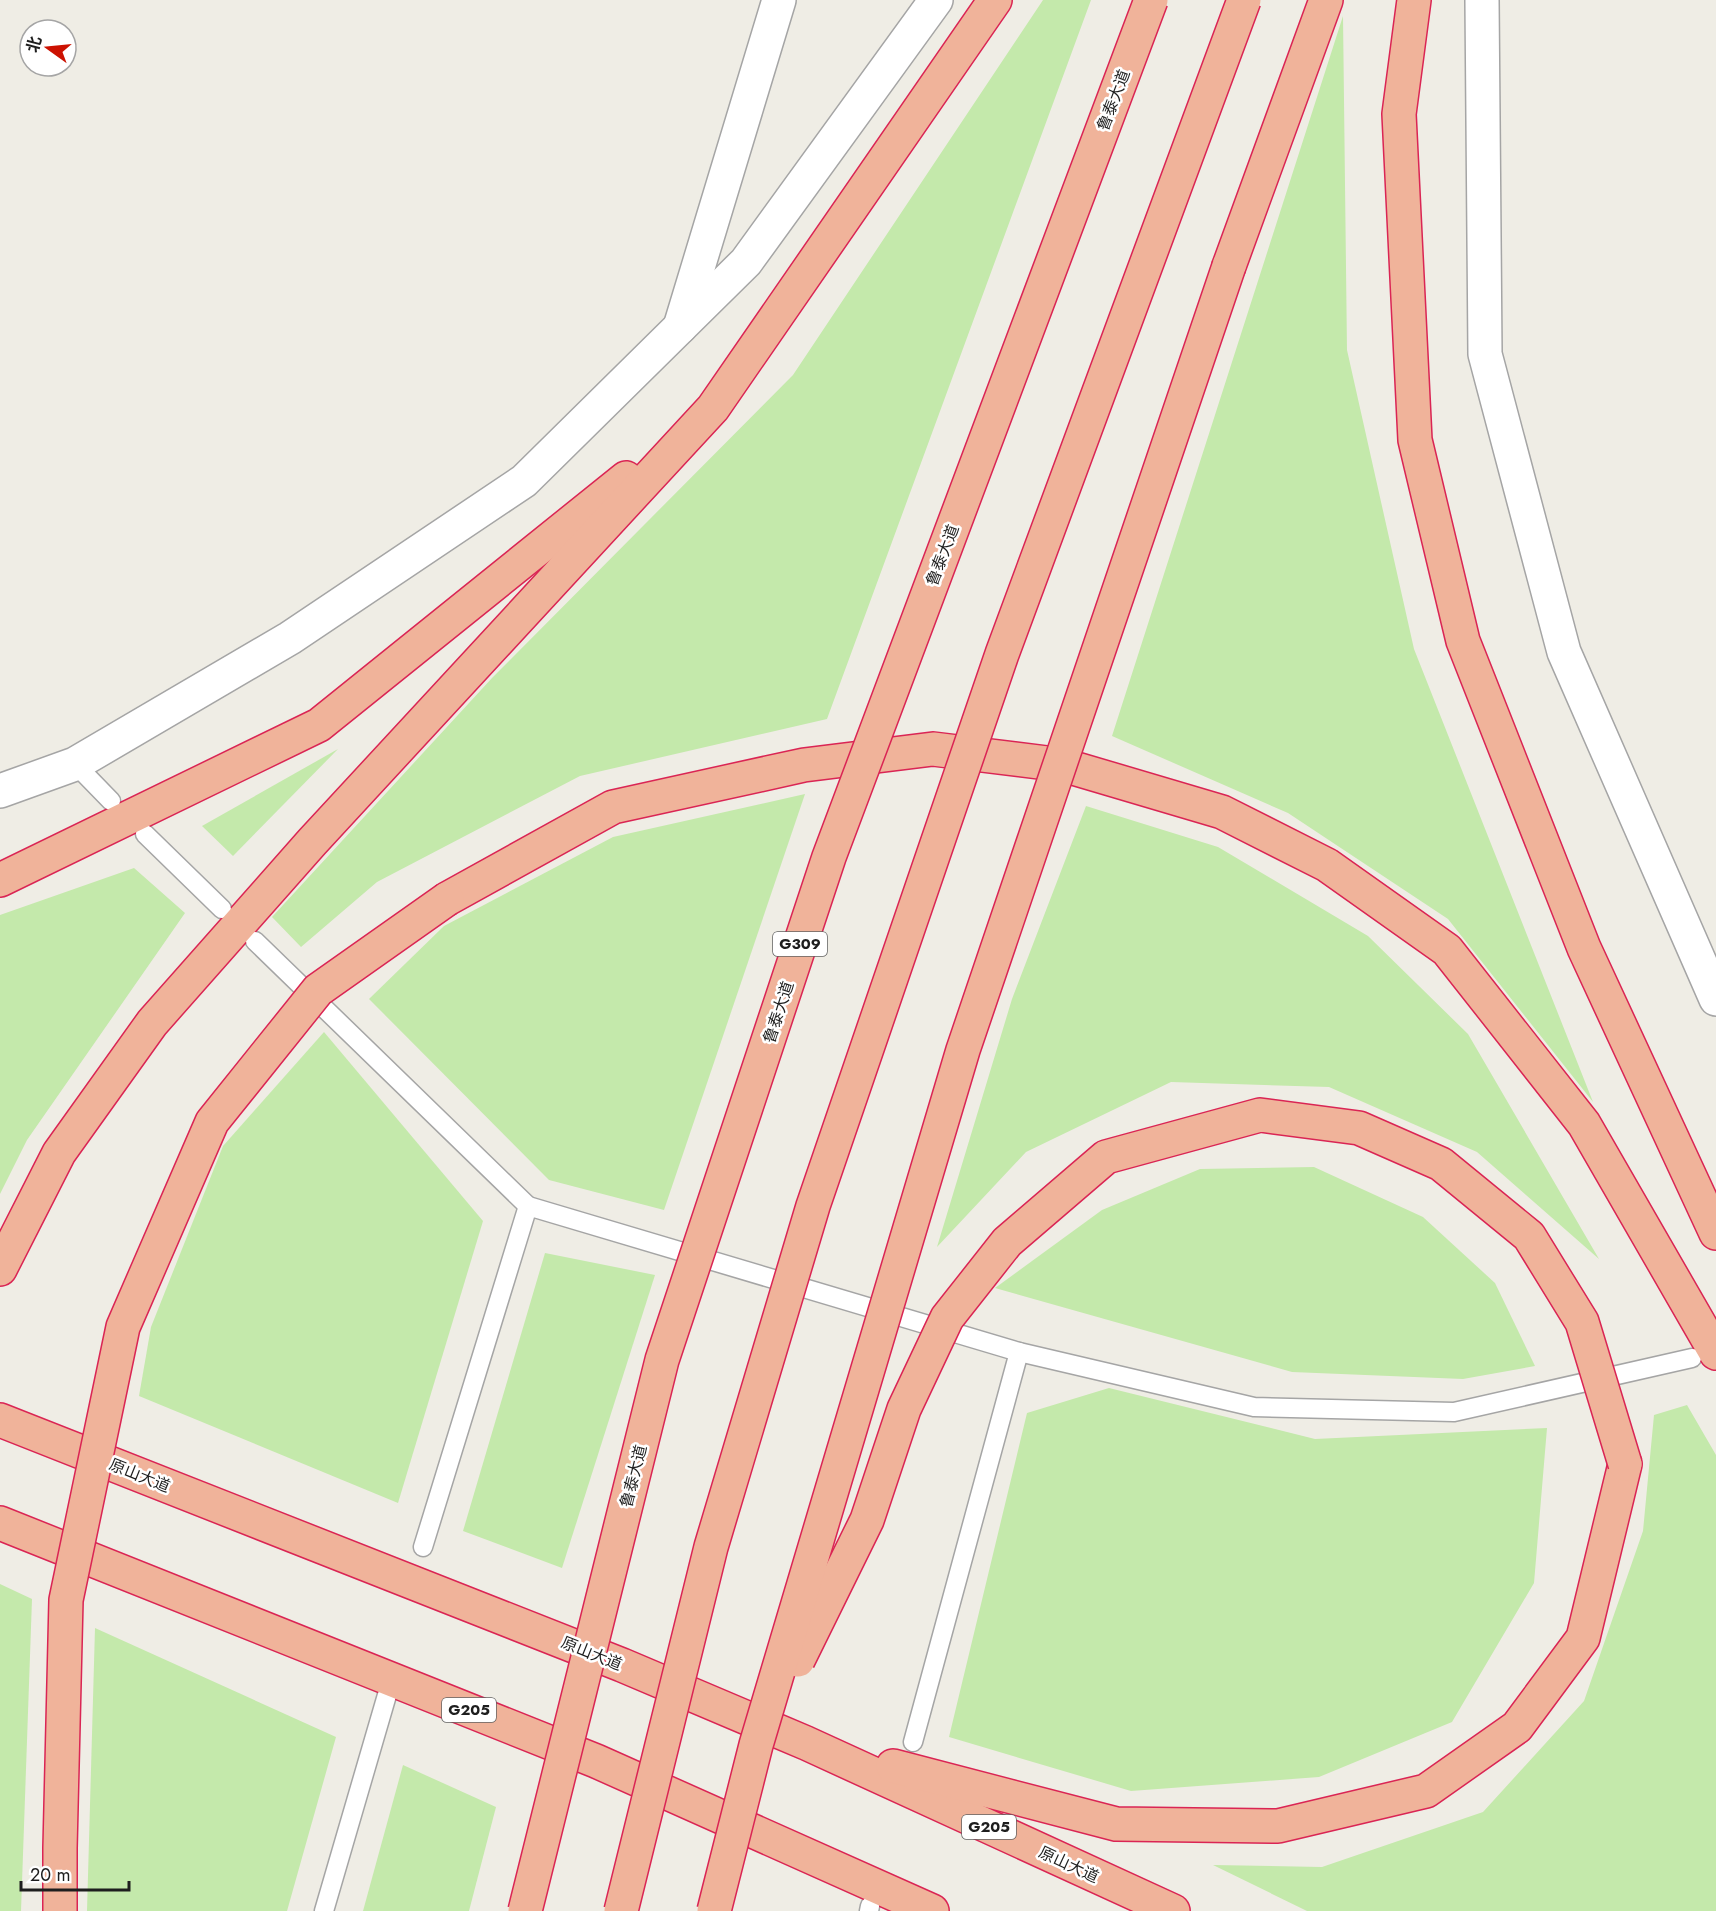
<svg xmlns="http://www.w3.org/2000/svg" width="1716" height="1911" font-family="Jost,'Noto Sans SC',sans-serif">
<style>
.grass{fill:#c4e9ab}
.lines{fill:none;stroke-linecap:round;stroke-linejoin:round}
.service-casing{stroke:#a5a5a5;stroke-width:21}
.minor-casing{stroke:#a5a5a5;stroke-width:36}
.tertiary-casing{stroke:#a5a5a5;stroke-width:36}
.trunk-casing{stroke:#da2554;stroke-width:36}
.service{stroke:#fff;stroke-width:18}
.minor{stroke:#fff;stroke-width:33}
.tertiary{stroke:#fff;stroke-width:33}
.trunk{stroke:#f0b39a;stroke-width:33}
.trunk-bridge-casing{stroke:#da2554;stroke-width:36;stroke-linecap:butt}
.trunk-bridge{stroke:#f0b39a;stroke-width:33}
.labels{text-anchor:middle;stroke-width:5;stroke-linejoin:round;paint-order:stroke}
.shield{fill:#fff;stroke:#626262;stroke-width:1.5}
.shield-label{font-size:15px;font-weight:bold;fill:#1e1e1e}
.street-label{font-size:16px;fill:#1e1e1e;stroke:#fff}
</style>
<rect width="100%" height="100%" fill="#efede5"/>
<g class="grass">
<path d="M1043,0H1091L827,719L580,776L377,882L301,947L272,917L492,678L793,375Z"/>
<path d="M1343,16L1347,350L1414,649L1593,1102L1448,919L1288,813L1112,736Z"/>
<path d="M338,749L233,856L202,826Z"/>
<path d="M805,794L664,1210L549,1180L369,999L444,926L613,837Z"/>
<path d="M1086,806L1218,847L1368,936L1468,1034L1599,1259L1477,1152L1329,1087L1171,1082L1026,1152L937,1247L1012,999Z"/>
<path d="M134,868L185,913L27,1140L0,1194V915Z"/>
<path d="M324,1032L483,1221L398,1503L139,1396L151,1327L223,1146Z"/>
<path d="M1314,1167L1423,1217L1495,1283L1535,1366L1463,1379L1292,1372L995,1288L1102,1210L1200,1169Z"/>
<path d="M545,1253L655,1275L562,1568L463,1531Z"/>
<path d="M1109,1388L1315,1439L1547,1428L1534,1583L1452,1722L1319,1777L1131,1791L949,1737L1027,1413Z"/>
<path d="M1687,1405L1716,1455V1911H1307L1213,1865L1322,1867L1483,1812L1584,1701L1643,1531L1654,1415Z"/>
<path d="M0,1584L32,1599L21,1911H0Z"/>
<path d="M95,1628L336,1737L287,1911H87Z"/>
<path d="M403,1765L496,1807L469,1911H363Z"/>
</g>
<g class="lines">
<defs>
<g id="service">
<path d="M75,764L111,801"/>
<path d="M145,834L222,909"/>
<path d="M255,941L528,1206"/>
<path d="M1019,1352L1254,1407L1454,1412L1692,1358"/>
<path d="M423,1547L528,1206L1019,1352L913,1742"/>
<path d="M324,1911L387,1695"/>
<path d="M869,1911L870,1906"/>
</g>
<path id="minor" d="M680,327L779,0"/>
<g id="tertiary">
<path d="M1482,0L1485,354L1564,652L1716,999"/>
<path d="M0,791L75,764L290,638L524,481L746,262L936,0"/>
</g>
<g id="trunk">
<path d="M1414,0L1399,114L1415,440L1463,641L1584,948L1716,1233"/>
<path d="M1229,266L1326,0"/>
<path d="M0,880L319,725L626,478"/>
<path d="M447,899L613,807L804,765L933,749L1063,765L1222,812L1327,865L1447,950L1584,1124L1716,1353"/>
<path d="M0,1269L59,1153L152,1023L312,842L713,408L995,0"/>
<path d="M0,1420L622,1665L806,1743L1173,1911"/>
<path d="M0,1523L596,1761L932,1911"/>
<path d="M893,1766L1116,1824L1278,1826L1426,1791L1517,1727L1583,1638L1625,1464"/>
</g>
</defs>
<use href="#service" class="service-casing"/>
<use href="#minor" class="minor-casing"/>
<use href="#tertiary" class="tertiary-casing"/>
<use href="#trunk" class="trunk-casing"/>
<use href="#service" class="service"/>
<use href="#minor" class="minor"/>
<use href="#tertiary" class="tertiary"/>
<use href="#trunk" class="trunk"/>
<defs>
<g id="trunk-bridge">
<path d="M798,1660L867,1520L904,1409L947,1318L1007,1242L1106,1157L1260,1115L1359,1128L1441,1164L1529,1236L1582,1322L1625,1464"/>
<path d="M60,1911V1848L66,1600L123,1327L212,1122L318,990L447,899"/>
<path d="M525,1911L662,1360L829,857L1151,0"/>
<path d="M621,1911L711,1547L813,1206L1002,654L1244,0"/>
<path d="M714,1911L756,1745L963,1050L1229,266"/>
</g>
</defs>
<use href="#trunk-bridge" class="trunk-bridge-casing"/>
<use href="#trunk-bridge" class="trunk-bridge"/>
</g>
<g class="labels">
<g class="shield">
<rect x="773" y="932" width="54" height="24" rx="4.5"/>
<rect x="442" y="1698" width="54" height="24" rx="4.5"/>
<rect x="962" y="1815" width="54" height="24" rx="4.5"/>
</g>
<g class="shield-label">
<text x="800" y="949">G309</text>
<text x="469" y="1715">G205</text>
<text x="989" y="1832">G205</text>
</g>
<g class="street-label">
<text transform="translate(1113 100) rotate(-69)" y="6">鲁泰大道</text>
<text transform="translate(942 555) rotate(-69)" y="6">鲁泰大道</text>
<text transform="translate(778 1012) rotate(-72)" y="6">鲁泰大道</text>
<text transform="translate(140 1475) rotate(22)" y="6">原山大道</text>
<text transform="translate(633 1476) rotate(-76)" y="6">鲁泰大道</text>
<text transform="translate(592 1653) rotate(22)" y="6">原山大道</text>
<text transform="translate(1069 1864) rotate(25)" y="6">原山大道</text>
</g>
</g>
<g transform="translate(48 48) rotate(285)"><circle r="28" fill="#ffffff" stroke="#a5a5a5" stroke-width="1.5"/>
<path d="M0-4.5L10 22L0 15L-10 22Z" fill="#cc1101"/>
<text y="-9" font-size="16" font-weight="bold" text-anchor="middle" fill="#1e1e1e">北</text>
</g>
<path d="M21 1881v9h108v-9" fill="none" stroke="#1e1e1e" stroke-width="3"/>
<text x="30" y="1881" font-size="18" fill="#1e1e1e" stroke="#ffffff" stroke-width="4.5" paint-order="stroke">20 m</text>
</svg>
